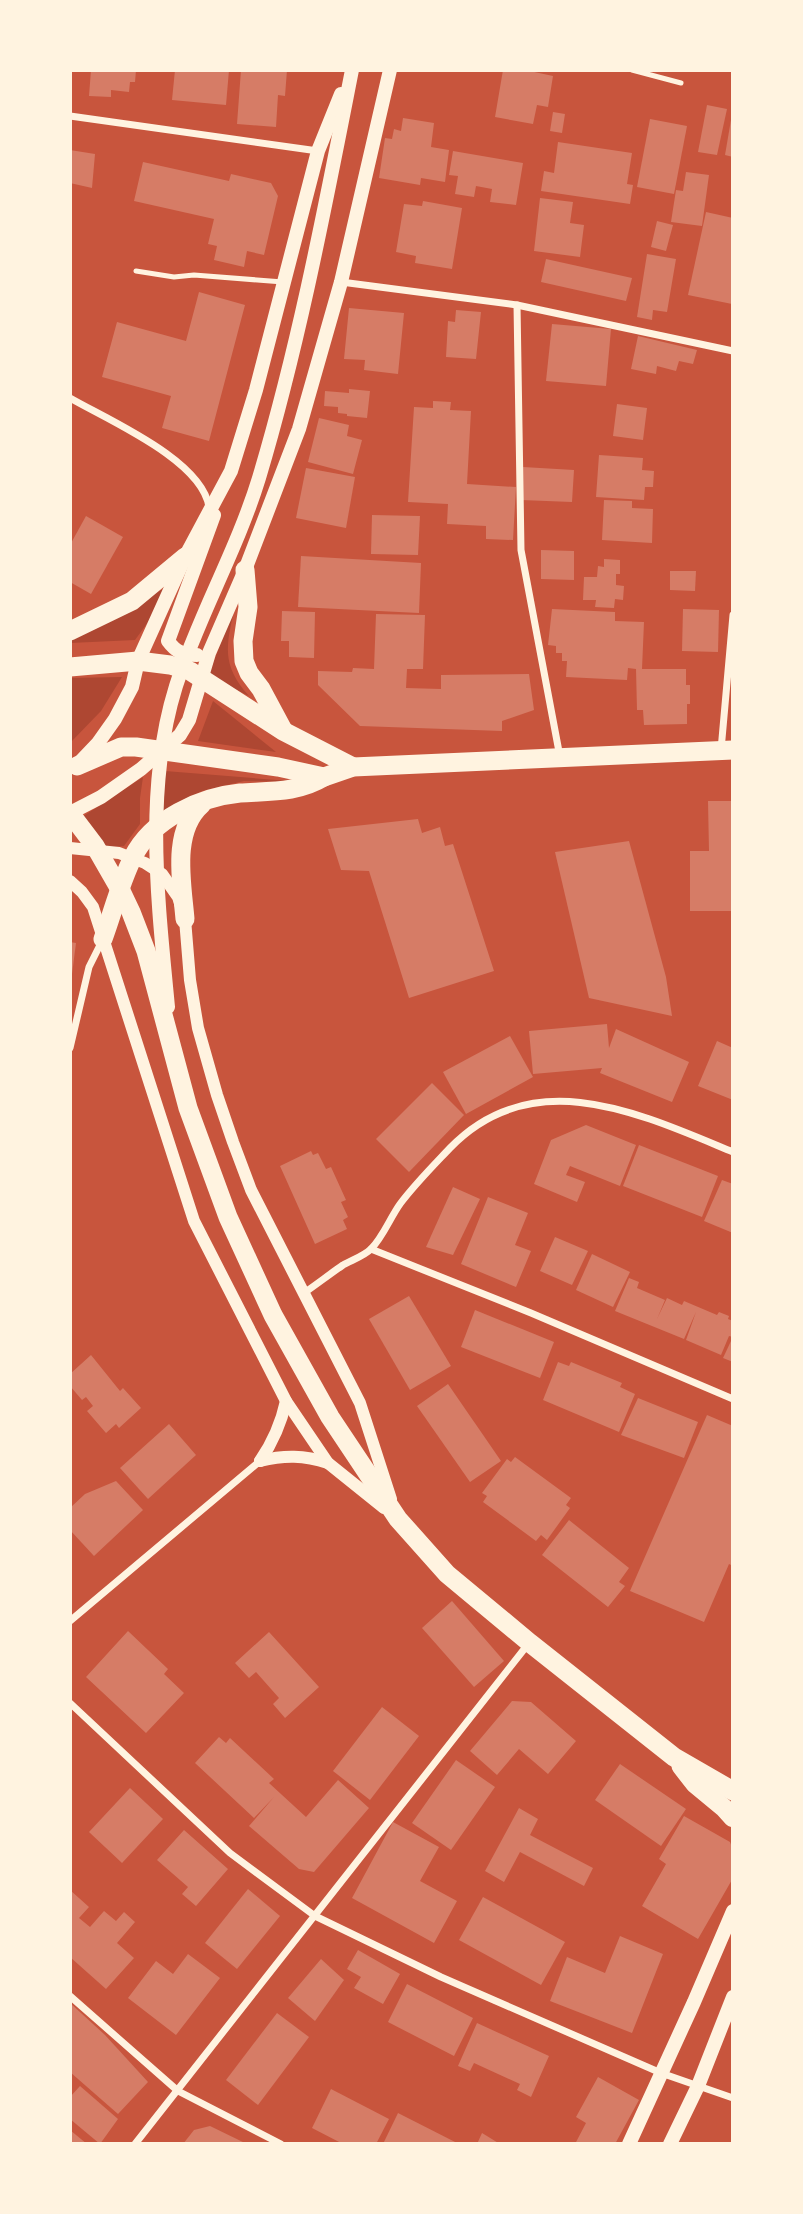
<svg xmlns="http://www.w3.org/2000/svg" width="803" height="2214" font-family="'PT Sans Narrow',sans-serif">
<style>
.green{fill:#ae4732}
.building{fill:#d67c66}
.lines{fill:none;stroke-linecap:round;stroke-linejoin:round}
.service{stroke:#fff3e0;stroke-width:5}
.minor{stroke:#fff3e0;stroke-width:7}
.tertiary{stroke:#fff3e0;stroke-width:12}
.secondary{stroke:#fff3e0;stroke-width:14}
.trunk{stroke:#fff3e0;stroke-width:19}
</style>
<rect width="100%" height="100%" fill="#c8553d"/>
<g class="green">
<path d="M177,582L135,640L70,643V637Z"/>
<path d="M235,607C226,645 221,665 249,696L208,676Z"/>
<path d="M122,677L101,711L70,743V678Z"/>
<path d="M213,701L276,752L198,741Z"/>
<path d="M165,771L301,782L244,781L202,791L161,812Z"/>
<path d="M143,777L140,798V824L124,846L104,848L82,817Z"/>
</g>
<g class="building">
<path d="M91,70H136L135,82H130L129,92L111,90V97L89,96Z"/>
<path d="M175,70H229L226,105L172,100Z"/>
<path d="M241,70H287L285,96L278,95L276,127L237,124Z"/>
<path d="M503,70H525L553,76L548,107L537,105L533,124L495,117Z"/>
<path d="M707,105L727,109L717,155L698,152Z"/>
<path d="M553,112L565,114L562,133L550,131Z"/>
<path d="M732,114H733V157L725,155Z"/>
<path d="M403,118L434,123L431,147L449,150L445,182L421,178L420,185L379,178L385,138L392,139L394,129L401,131Z"/>
<path d="M650,119L687,126L674,194L637,187Z"/>
<path d="M558,142L632,153L627,184L633,185L630,204L541,191L544,171L554,173Z"/>
<path d="M70,150L95,154L92,188L70,183Z"/>
<path d="M453,151L523,163L516,205L490,202L492,189L476,186L474,197L455,194L458,176L449,175Z"/>
<path d="M143,162L229,181L231,174L271,183L278,196L264,255L247,251L244,267L214,260L217,246L208,244L214,219L134,201Z"/>
<path d="M686,172L709,175L702,226L671,222L676,190L683,191Z"/>
<path d="M540,198L573,202L570,223L584,225L580,257L534,251Z"/>
<path d="M423,201L462,208L452,269L415,263L416,256L396,252L404,204L422,206Z"/>
<path d="M706,212L733,218L732,304L688,295Z"/>
<path d="M657,221L673,225L666,251L651,247Z"/>
<path d="M647,254L676,259L667,312L653,310L652,320L637,317Z"/>
<path d="M546,259L632,278L626,301L541,282Z"/>
<path d="M199,292L245,305L209,441L162,428L171,396L102,377L117,322L186,341Z"/>
<path d="M349,308L404,313L398,374L364,370L365,360L344,359Z"/>
<path d="M456,310L481,312L476,359L446,357L448,321L455,322Z"/>
<path d="M552,324L611,329L606,386L546,381Z"/>
<path d="M638,336L697,350L693,364L679,361L676,371L657,366L656,374L631,369Z"/>
<path d="M349,389L370,391L367,418L347,416V414L338,413V407L324,406L325,391L349,393Z"/>
<path d="M433,401L451,402L450,410L471,411L467,484L516,487L513,540L486,539V526L447,524L448,504L408,502L414,407L433,408Z"/>
<path d="M617,404L647,408L643,440L613,436Z"/>
<path d="M319,418L349,425L347,436L362,440L353,474L308,462Z"/>
<path d="M599,455L643,458L642,470L654,471L653,487H645L644,500L596,497Z"/>
<path d="M523,467L574,470L572,502L521,500Z"/>
<path d="M306,468L355,477L346,528L296,518Z"/>
<path d="M604,500L632,501V508L653,509L652,543L602,540Z"/>
<path d="M372,515L420,516L418,555L371,554Z"/>
<path d="M86,516L123,537L91,594L70,582V545Z"/>
<path d="M541,550L574,551V580L541,579Z"/>
<path d="M301,556L421,563L419,613L298,607Z"/>
<path d="M604,559L620,560V574H616V585L624,586L623,600L615,599L614,608L595,607L596,600H583L584,577H597L598,566L604,567Z"/>
<path d="M670,571H696L695,591L670,590Z"/>
<path d="M552,609L615,612V621L644,622L642,669H686V685H690V704H687V724L644,725L643,710H637L636,669L628,668L627,680L566,677L567,661H562V653H556V646L548,645Z"/>
<path d="M683,609L719,610L718,652L682,651Z"/>
<path d="M282,611L315,612L314,658L289,657V641H281Z"/>
<path d="M376,614L425,615L423,669H407L406,688L441,689V675L529,674L534,710L502,721V731L360,726L318,685V671L352,672L353,668L374,669Z"/>
<path d="M708,801H733V911H690V851H709Z"/>
<path d="M418,819L422,833L440,827L445,846L453,844L494,971L409,998L369,871L341,870L328,829Z"/>
<path d="M629,841L666,977L672,1016L589,998L555,852Z"/>
<path d="M70,942L76,943L72,974H70Z"/>
<path d="M607,1024L609,1048L616,1029L689,1062L672,1102L600,1073L602,1068L533,1074L529,1031Z"/>
<path d="M510,1036L533,1077L466,1114L443,1072Z"/>
<path d="M717,1041L733,1048V1100L698,1086Z"/>
<path d="M432,1083L464,1115L409,1172L376,1139Z"/>
<path d="M586,1125L636,1145L620,1186L570,1166L566,1175L585,1182L577,1202L534,1184L551,1140Z"/>
<path d="M639,1145L718,1176L702,1217L623,1186Z"/>
<path d="M311,1151L313,1155L318,1153L326,1169L331,1167L346,1200L341,1202L348,1217L343,1220L347,1229L315,1244L280,1166Z"/>
<path d="M722,1180L733,1184V1233L704,1221Z"/>
<path d="M453,1187L480,1199L453,1255L426,1247Z"/>
<path d="M488,1197L528,1213L515,1245L531,1251L516,1287L461,1264Z"/>
<path d="M555,1237L588,1251L572,1285L540,1271Z"/>
<path d="M592,1254L630,1272L613,1307L576,1290Z"/>
<path d="M629,1278L639,1282L637,1288L665,1300L657,1319L667,1298L682,1305L684,1301L717,1315L719,1312L729,1316L728,1319L733,1321V1337L729,1336L721,1355L686,1340L696,1312L684,1339L615,1311Z"/>
<path d="M409,1296L451,1366L410,1390L369,1319Z"/>
<path d="M475,1310L554,1342L540,1378L461,1347Z"/>
<path d="M731,1341L733,1342V1362L723,1358Z"/>
<path d="M91,1355L120,1391L123,1388L141,1408L119,1428L116,1424L106,1433L87,1411L93,1406L86,1397L82,1400L70,1386V1374Z"/>
<path d="M558,1362L569,1366L571,1362L622,1383L620,1387L635,1394L619,1432L543,1400Z"/>
<path d="M448,1384L501,1461L470,1482L417,1406Z"/>
<path d="M638,1398L698,1422L684,1458L621,1435Z"/>
<path d="M707,1415L733,1426V1566L729,1564L704,1622L630,1591Z"/>
<path d="M169,1424L196,1455L148,1499L120,1468Z"/>
<path d="M515,1457L571,1498L566,1505L570,1508L547,1540L541,1535L536,1541L483,1502L487,1496L482,1493L507,1459L511,1462Z"/>
<path d="M116,1481L143,1510L94,1556L70,1530V1508L85,1494Z"/>
<path d="M569,1520L629,1568L619,1582L625,1586L608,1607L542,1555Z"/>
<path d="M452,1601L504,1661L474,1687L422,1628Z"/>
<path d="M128,1631L168,1669L164,1674L184,1693L146,1733L86,1677Z"/>
<path d="M269,1632L319,1687L285,1718L273,1704L279,1698L256,1672L249,1678L235,1663Z"/>
<path d="M512,1701L531,1702L576,1741L548,1774L519,1749L497,1775L470,1751Z"/>
<path d="M382,1707L419,1736L370,1800L333,1771Z"/>
<path d="M219,1737L226,1743L230,1738L274,1779L269,1783L306,1817L338,1780L369,1808L314,1872L299,1869L249,1826L274,1797L254,1818L195,1763Z"/>
<path d="M456,1760L495,1787L451,1850L412,1823Z"/>
<path d="M620,1764L686,1809L661,1846L595,1800Z"/>
<path d="M130,1788L163,1819L122,1863L89,1832Z"/>
<path d="M519,1808L538,1819L530,1835L593,1868L584,1886L520,1852L504,1882L485,1871Z"/>
<path d="M684,1816L730,1842L733,1850V1878L698,1939L642,1906L666,1864L659,1859Z"/>
<path d="M393,1822L439,1847L420,1881L457,1901L434,1943L352,1898Z"/>
<path d="M184,1830L228,1869L196,1906L182,1894L188,1887L157,1860Z"/>
<path d="M248,1889L280,1916L237,1969L205,1943Z"/>
<path d="M70,1890L89,1907L79,1918L90,1927L104,1911L116,1921L124,1912L135,1922L117,1943L134,1958L106,1989L70,1957Z"/>
<path d="M483,1897L565,1942L541,1985L459,1940Z"/>
<path d="M620,1936L663,1954L632,2033L550,2001L567,1957L605,1973Z"/>
<path d="M358,1950L400,1974L383,2004L354,1988L361,1977L347,1969Z"/>
<path d="M188,1954L220,1978L176,2035L128,1998L156,1961L173,1974Z"/>
<path d="M321,1959L344,1980L315,2021L288,1998Z"/>
<path d="M407,1984L473,2018L454,2056L388,2022Z"/>
<path d="M70,2003L105,2035L148,2082L118,2114L70,2072Z"/>
<path d="M277,2013L309,2037L258,2105L226,2080Z"/>
<path d="M477,2023L549,2056L531,2097L517,2090L520,2084L474,2063L470,2071L458,2066Z"/>
<path d="M598,2077L639,2100L615,2144H575L586,2123L576,2117Z"/>
<path d="M80,2086L118,2119L100,2144L70,2119V2097Z"/>
<path d="M331,2089L389,2119L376,2144H343L312,2128Z"/>
<path d="M398,2113L459,2144H383Z"/>
<path d="M210,2126L247,2144H183L194,2130Z"/>
<path d="M70,2130L87,2144H70Z"/>
<path d="M482,2133L500,2144H477Z"/>
</g>
<g class="lines">
<g class="service">
<path d="M632,70L681,83"/>
<path d="M136,271L174,277L194,275L283,282"/>
</g>
<g class="minor">
<path d="M70,116L318,151"/>
<path d="M341,282L517,305L733,351"/>
<path d="M517,305L521,550L560,757"/>
<path d="M70,398C108,420 202,460 209,507"/>
<path d="M721,750L733,615"/>
<path d="M70,1048L89,967L103,939"/>
<path d="M371,1249L531,1313L733,1399"/>
<path d="M304,1293C317,1284 330,1274 343,1265C352,1260 364,1256 371,1249C383,1237 390,1218 400,1204C415,1184 433,1166 450,1148C533,1062 641,1114 733,1152"/>
<path d="M70,1621L260,1461"/>
<path d="M70,1703L230,1853L315,1916L441,1977L661,2073L733,2098"/>
<path d="M70,1996L178,2091L281,2144"/>
<path d="M135,2144L529,1643"/>
</g>
<g class="tertiary">
<path d="M70,848L119,853L145,863L162,874L178,897L185,919L190,980L198,1028L217,1095L233,1142L251,1190L360,1403L391,1499"/>
<path d="M70,881L82,892L93,907L194,1221L286,1401L328,1463L384,1508"/>
<path d="M260,1461C284,1455 304,1455 328,1463"/>
<path d="M260,1461C273,1442 281,1424 286,1401"/>
</g>
<g class="secondary">
<path d="M197,655C183,655 176,652 168,641L214,515"/>
<path d="M79,763L98,743L115,719L132,687L138,661L185,557L231,471L256,390L318,151L341,94"/>
<path d="M70,813L101,797L141,769L180,735L189,720L209,653L245,570L299,429L341,282L390,70"/>
<path d="M168,1007C158,902 144,788 176,686C199,615 237,550 259,478C299,344 325,207 352,70"/>
<path d="M629,2144L694,2002L733,1911"/>
<path d="M670,2144L698,2086L733,1997"/>
</g>
<g class="trunk">
<path d="M245,570L248,607L243,641L244,661L249,673L261,689L283,730"/>
<path d="M70,631L132,601L185,557"/>
<path d="M70,667L138,661L170,665L190,671L283,731L353,767"/>
<path d="M77,766L121,747H136L278,767L324,777L353,767L733,750"/>
<path d="M70,813L95,846L122,893L131,912L146,951L188,1108L228,1217L273,1315L330,1417L398,1519L447,1574L530,1643L674,1757L733,1791"/>
<path d="M185,919C182,883 171,831 202,804"/>
<path d="M103,939C113,912 120,883 133,857C152,819 200,797 240,793C270,791 298,793 324,777"/>
<path d="M681,1766L695,1784L724,1808L733,1818"/>
</g>
</g>
<rect width="803" height="2214" fill="none" stroke="#fff3e0" stroke-width="144"/>
</svg>
